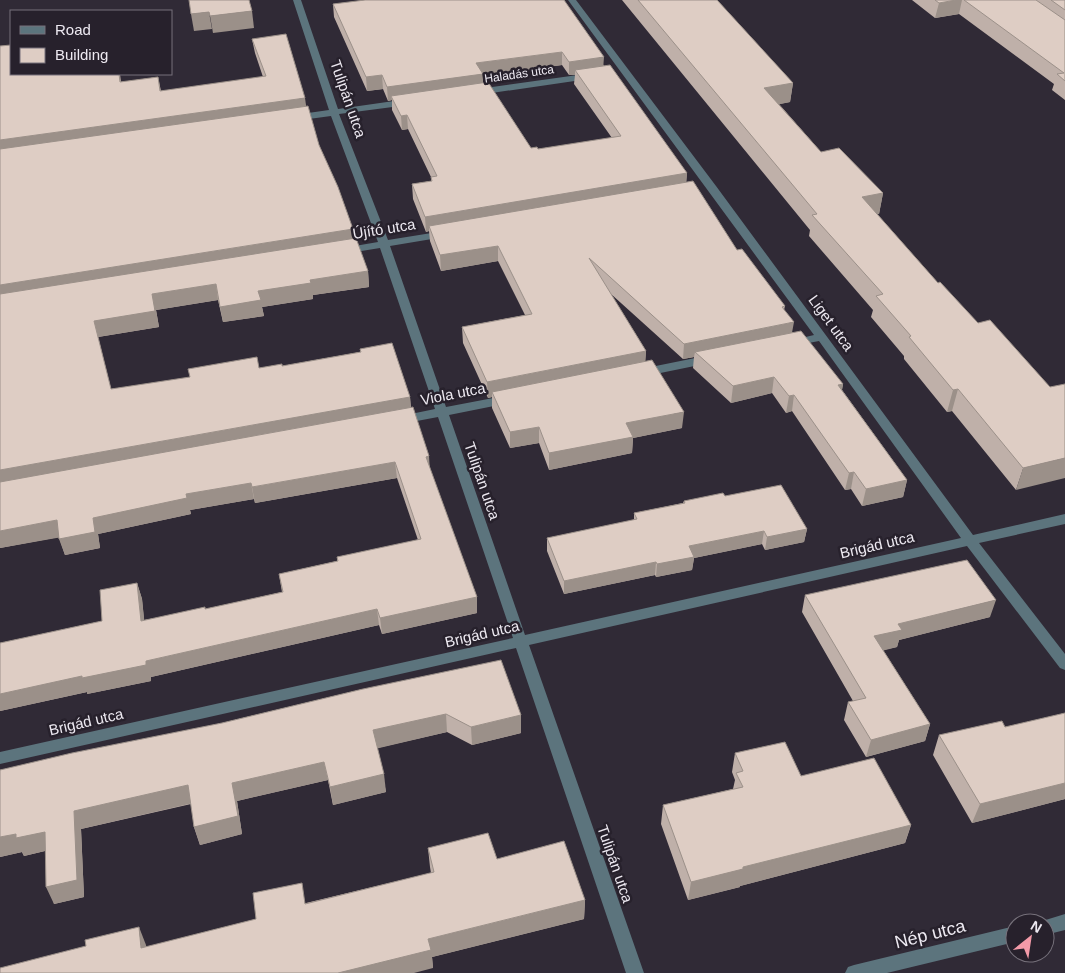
<svg xmlns="http://www.w3.org/2000/svg" width="1065" height="973" font-family="Helvetica,sans-serif">
<style>
.lines{fill:none;stroke-linecap:round;stroke-linejoin:round}
.minor{fill:#5c747d;fill-rule:evenodd}
.wall{fill:#bfb0a9;fill-rule:evenodd}
.shaded-wall{fill:#9b9089}
.building{fill:#decdc4;stroke:#9b9089}
.labels{text-anchor:middle;stroke-width:5;stroke-linejoin:round;paint-order:stroke}
.far-street-label{font-size:12px;fill:#ede9f1;stroke:#27212c}
.street-label{font-size:15px;fill:#ede9f1;stroke:#27212c}
.near-street-label{font-size:18px;fill:#ede9f1;stroke:#27212c}
</style>
<rect width="100%" height="100%" fill="#302a36"/>
<g class="lines">
<g class="minor">
<path d="M293,0H301L338,109L408,99L412,102L408,105L339,114L388,240L444,231L449,234L444,237L390,246L446,407L509,395L515,399L509,403L449,415L525,635L961,538L819,341L793,346L789,345L787,343L789,341L814,335L568,0H576L716,186L973,535L1065,514V524L979,543L1065,654V670L1060,668L967,546L529,645L644,973H626L516,648L0,764V752L513,638L438,417L401,424L395,420L401,416L435,409L380,248L343,254L338,251L343,248L378,242L331,116L294,121L289,118L294,115L329,110Z"/>
<path d="M592,73L596,76L595,78L478,95L474,92L478,89Z"/>
<path d="M710,355L716,359L714,362L641,377L635,373L641,369Z"/>
<path d="M1065,914V930L1045,935V923H1039V922Z"/>
<path d="M1015,926V942L887,973H845L848,967L854,965Z"/>
</g>
</g>
<g class="wall">
<path d="M564,0L604,66L687,173L686,182L737,250L785,306L784,310L792,332L843,384L842,390L907,480L903,497L862,506L851,489L845,490L792,411L786,413L772,393L731,403L693,368L694,357L683,359L611,294L646,351L645,362L682,428L633,438L632,453L549,470L539,443L510,448L492,408V397L488,398L463,343L462,327L525,315L498,261L441,271L430,241L429,231L426,232L413,199L412,184L431,181V177L408,129L402,130L392,110V100L388,101L383,89L367,91L334,17L333,4ZM562,65L569,75H575L574,84L612,138L538,149L531,148L483,83V76Z"/>
<path d="M622,0H717L793,83L790,102L779,104L821,152L883,193L879,214H877L938,283L978,323L1050,387L1016,490L952,411L947,412L904,359V356L871,317L873,310L809,236L810,230Z"/>
<path d="M912,0H1065V100L1052,90L1054,84L959,14L935,18Z"/>
<path d="M252,39L306,107L319,145L354,239L368,271L369,287L313,295V299L262,307L264,316L223,322L218,300L156,310L159,327L98,337L111,389L259,368L282,366L360,352V349L410,397L411,408L429,467L477,597V613L382,634L379,625L151,677V681L87,694V692L0,711V643L102,621L137,583L142,599L144,620L205,609L282,592L279,574L337,561V557L418,540L397,478L255,503L254,499L190,510L191,514L98,534L100,548L65,555L59,537L0,548V46L11,74H120L121,82L158,77L161,91L263,77L255,53Z"/>
<path d="M725,496L807,529L804,542L765,550L762,544L694,558L692,570L656,577L655,575L564,594L547,551V538L634,520V513L683,503L684,501Z"/>
<path d="M805,595L990,617L899,640L897,647L883,650L930,724L925,741L866,757L844,720L848,702L853,701L802,612Z"/>
<path d="M363,689L521,715V733L472,745L447,732L377,748L386,792L333,805L328,780L237,801L242,834L200,845L194,827L191,804L81,829L84,897L54,904L45,851L24,856L22,852L0,857V770L222,723Z"/>
<path d="M1065,713V799L972,823L933,755L939,735L1005,727Z"/>
<path d="M735,753L801,776L911,825L905,843L740,886V887L688,900L661,824L663,805L733,789L735,780L732,772Z"/>
<path d="M428,848L497,859L585,900L584,919L432,957L433,968L86,946L146,945V947L256,919L306,903L431,873L430,867Z"/>
</g>
<g class="shaded-wall">
<path d="M956,0H962L959,14L935,18L939,3Z"/>
<path d="M252,11L254,28L213,33L210,16Z"/>
<path d="M209,12L212,29L194,31L191,14Z"/>
<path d="M562,52V65L483,76V87L391,96L392,100L388,101L387,87L476,63Z"/>
<path d="M604,57L603,70H575V75H569V62Z"/>
<path d="M382,75L383,89L367,91L366,77Z"/>
<path d="M793,83L790,102L762,108L764,88Z"/>
<path d="M305,98L307,112L0,155V140Z"/>
<path d="M407,115L408,129L402,130L401,116Z"/>
<path d="M687,173L686,188L429,226V231L426,232L425,217Z"/>
<path d="M883,193L879,214L858,218L862,197Z"/>
<path d="M353,229L354,244L0,301V285Z"/>
<path d="M498,246V261L441,271L440,255Z"/>
<path d="M368,271L369,287L313,295V299L262,307L264,316L223,322L220,307L258,291L310,280Z"/>
<path d="M216,284L218,300L156,310L159,327L98,337L94,321L152,294Z"/>
<path d="M794,322L791,338L695,352L694,357L683,359L684,344Z"/>
<path d="M646,351L645,367L492,392V397L488,398L487,382Z"/>
<path d="M774,377L772,393L731,403L733,386Z"/>
<path d="M843,384L840,400L838,385Z"/>
<path d="M958,389L952,411L947,412L953,390Z"/>
<path d="M794,395L792,411L786,413L789,396Z"/>
<path d="M410,397L411,412L0,487V470Z"/>
<path d="M684,412L682,428L633,438L632,453L549,470V453L626,423Z"/>
<path d="M539,427V443L510,448V432Z"/>
<path d="M429,456L430,472L426,457Z"/>
<path d="M1065,458V478L1016,490L1023,468Z"/>
<path d="M395,462L397,478L255,503L252,487Z"/>
<path d="M854,472L851,489L845,490L849,473Z"/>
<path d="M907,480L903,497L862,506L866,489Z"/>
<path d="M251,483L254,499L190,510L191,514L98,534L100,548L65,555L59,539L93,518L186,494Z"/>
<path d="M57,520L62,537L0,548V531Z"/>
<path d="M807,529L804,542L765,550L767,537Z"/>
<path d="M764,531L762,544L694,558L692,570L656,577L657,564L689,546Z"/>
<path d="M656,562L655,575L564,594V581Z"/>
<path d="M137,583L142,599L146,637L141,621Z"/>
<path d="M477,597V613L382,634L380,618Z"/>
<path d="M996,600L990,617L899,640L897,647L870,654L874,636L898,624Z"/>
<path d="M377,609L379,625L151,677V681L87,694V692L0,711V694Z"/>
<path d="M446,714L447,732L375,749L373,730Z"/>
<path d="M521,715V733L472,745L471,727Z"/>
<path d="M930,724L925,741L866,757L871,740Z"/>
<path d="M324,762L328,780L237,801L242,834L200,845L194,827L232,783Z"/>
<path d="M384,774L386,792L333,805L330,787Z"/>
<path d="M1065,783V799L972,823L980,804Z"/>
<path d="M188,785L193,803L81,829L84,897L54,904L46,887L74,811Z"/>
<path d="M911,825L905,843L740,886V887L688,900L691,882L743,867Z"/>
<path d="M45,832L53,849L24,856L22,852L0,857V837L16,834Z"/>
<path d="M585,900L584,919L432,957L433,968L414,973H338L428,939Z"/>
<path d="M139,927L146,945L148,966L141,948Z"/>
</g>
<g class="building">
<path d="M189,0H249L252,11L210,16L209,12L191,14Z"/>
<path d="M365,0H564L604,57L569,62L562,52L476,63L483,74L387,87L382,75L366,77L333,4Z"/>
<path d="M638,0H717L793,83L764,88L821,152L839,148L883,193L862,197L938,283L940,282L978,323L990,320L1050,387L1065,384V458L1023,468L958,389L953,390L909,337L911,336L876,296L883,294L812,215L817,214Z"/>
<path d="M935,0H956L939,3Z"/>
<path d="M964,0H1036L1065,20V81L1057,74L1064,73Z"/>
<path d="M1051,0H1065V10Z"/>
<path d="M286,34L305,98L0,140V46L11,45V74H119L120,82L158,77L160,91L266,76L252,39Z"/>
<path d="M610,65L687,173L425,217L412,184L432,181L431,177L437,176L407,115L401,116L391,96L488,82L531,148L537,147L538,149L621,136L575,70Z"/>
<path d="M308,106L319,145L338,187L353,229L0,285V149Z"/>
<path d="M693,181L737,250L742,249L785,306L782,307L794,322L684,344L589,258L646,351L487,382L462,327L532,314L498,246L440,255L429,226Z"/>
<path d="M356,238L368,271L310,280L311,283L258,291L261,300L220,307L216,284L152,294L155,311L94,321L111,389L190,377L188,369L257,357L259,368L282,364V366L361,352L360,349L392,343L410,397L0,470V294Z"/>
<path d="M801,331L843,384L838,385L907,480L866,489L854,472L849,473L794,395L789,396L774,377L733,386L695,352Z"/>
<path d="M652,360L684,412L626,423L633,437L549,453L539,427L510,432L492,392Z"/>
<path d="M413,407L429,456L426,457L477,597L380,618L377,609L146,661V665L82,678V676L0,694V643L102,621L100,590L137,583L141,621L205,607V609L283,592L279,574L338,561L337,557L421,539L395,462L252,487L251,483L186,494L187,498L93,518L95,532L59,539L57,520L0,531V482Z"/>
<path d="M781,485L807,529L767,537L764,531L689,546L694,557L657,564L656,562L564,581L547,538L637,519L634,513L685,503L684,501L723,493L725,496Z"/>
<path d="M967,560L996,600L898,624L902,630L874,636L930,724L871,740L848,702L866,698L805,595Z"/>
<path d="M501,660L521,715L471,727L446,714L373,730L384,774L330,787L324,762L232,783L238,816L194,827L188,785L74,811L77,880L46,887L45,832L16,838V834L0,837V770L72,753L222,723L363,689Z"/>
<path d="M1065,713V783L980,804L939,735L1002,721L1005,727Z"/>
<path d="M785,742L801,776L874,758L911,825L743,867V869L691,882L663,805L743,787L736,773L743,771L735,753Z"/>
<path d="M488,833L497,859L564,841L585,900L428,939L431,950L338,973H0V968L86,946L85,940L139,927L141,948L256,919L253,893L302,883L305,904L434,872L428,848Z"/>
</g>
<g class="labels">
<g class="far-street-label">
<text transform="translate(519 74) rotate(-8)" y="4">Haladás utca</text>
</g>
<g class="street-label">
<text transform="translate(348 99) rotate(71)" y="5">Tulipán utca</text>
<text transform="translate(384 229) rotate(-9)" y="5">Újító utca</text>
<text transform="translate(831 323) rotate(54)" y="5">Liget utca</text>
<text transform="translate(453 394) rotate(-11)" y="5">Viola utca</text>
<text transform="translate(482 481) rotate(71)" y="5">Tulipán utca</text>
<text transform="translate(877 545) rotate(-13)" y="5">Brigád utca</text>
<text transform="translate(482 634) rotate(-13)" y="5">Brigád utca</text>
<text transform="translate(86 722) rotate(-13)" y="5">Brigád utca</text>
<text transform="translate(615 864) rotate(71)" y="5">Tulipán utca</text>
</g>
<g class="near-street-label">
<text transform="translate(930 934) rotate(-14)" y="6">Nép utca</text>
</g>
</g>
<rect x="10" y="10" width="162" height="65" fill="#27212c" stroke="#76717b"/>
<rect x="20" y="26" width="25" height="8" fill="#5c747d" stroke="#76717b"/>
<text x="55" y="35" font-size="15" fill="#ede9f1">Road</text>
<rect x="20" y="48" width="25" height="15" fill="#decdc4" stroke="#76717b"/>
<text x="55" y="60" font-size="15" fill="#ede9f1">Building</text>
<g transform="translate(1030 938) rotate(30)"><circle r="24" fill="#27212c" stroke="#76717b"/>
<path d="M0-4L9 19L0 12L-9 19Z" fill="#f39aa8"/>
<text y="-8" font-size="14" font-weight="bold" text-anchor="middle" fill="#ede9f1">N</text>
</g>
</svg>
